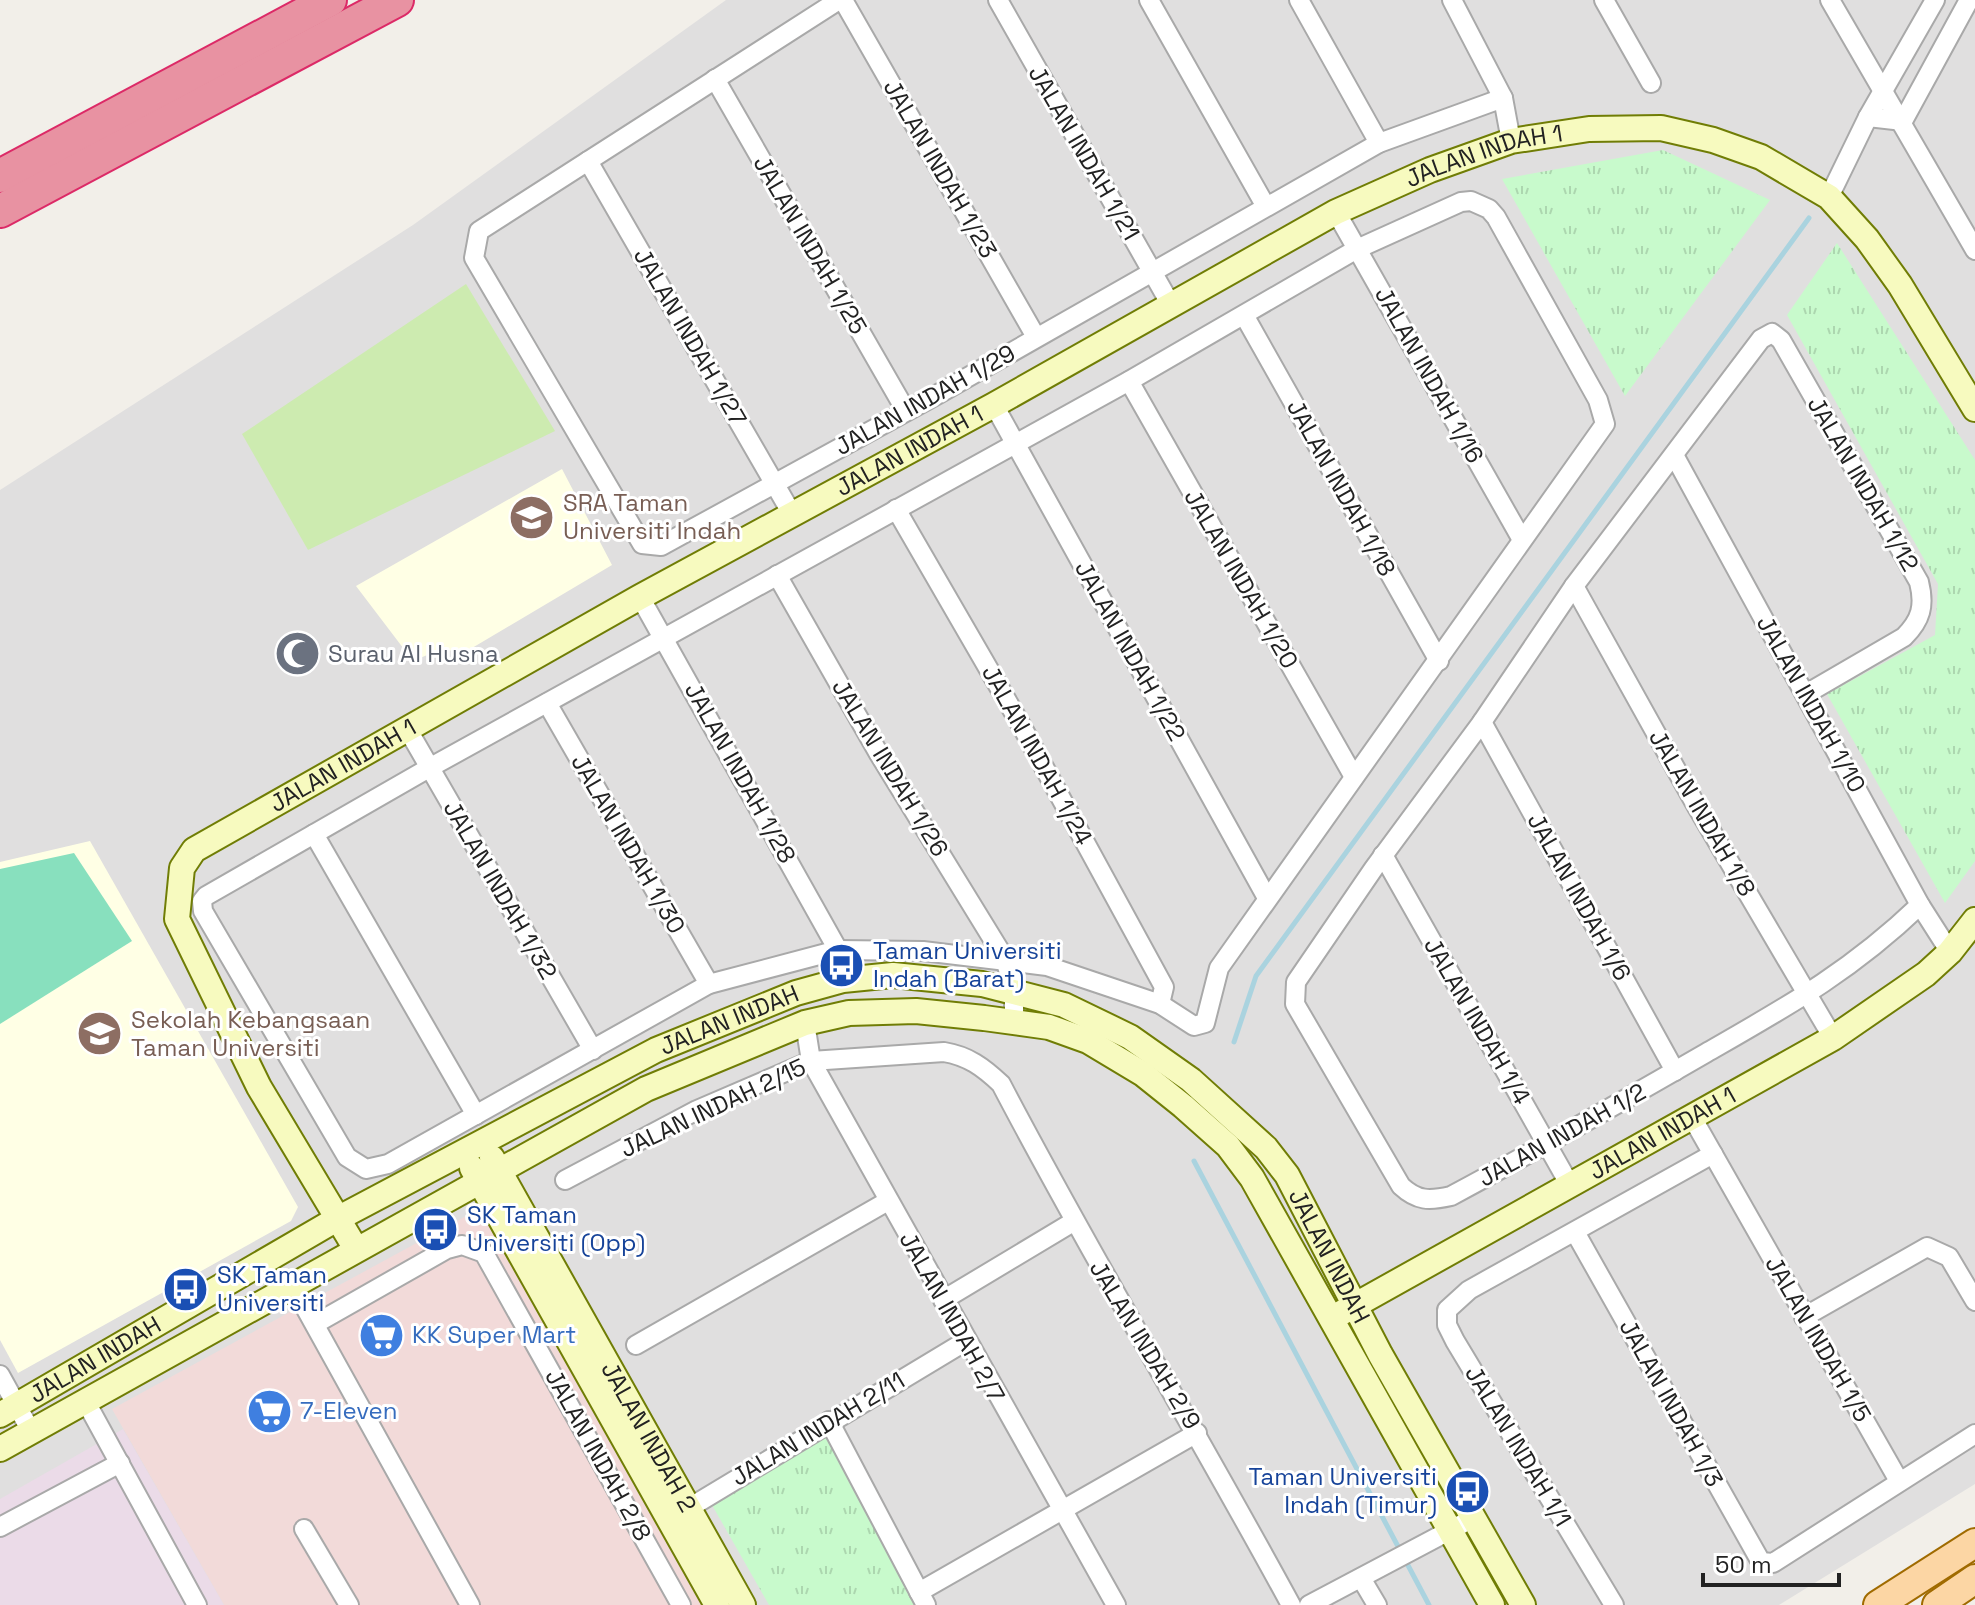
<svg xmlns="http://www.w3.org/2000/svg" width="1975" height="1605" font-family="'Space Grotesk',sans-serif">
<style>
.residential{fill:#e0dfdf}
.commercial{fill:#f2dad9}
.industrial{fill:#ebdbe8}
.education{fill:#ffffe5}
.grass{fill:#cdebb0}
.park{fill:url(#park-tufts)}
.pitch{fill:#88e0be}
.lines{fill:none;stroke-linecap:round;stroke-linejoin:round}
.stream{stroke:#aad3df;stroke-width:5}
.street-casing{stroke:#a9a9a9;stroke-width:22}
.secondary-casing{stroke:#707d05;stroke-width:28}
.primary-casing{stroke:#a06b00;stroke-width:32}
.highway-casing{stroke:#dc2a67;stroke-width:36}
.street{stroke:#fff;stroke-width:18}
.secondary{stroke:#f7fabf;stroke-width:24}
.primary{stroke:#fcd6a4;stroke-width:28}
.highway{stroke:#e892a2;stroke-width:32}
.labels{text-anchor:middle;stroke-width:6;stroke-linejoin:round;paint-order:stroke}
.street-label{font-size:24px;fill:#222;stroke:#fff}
.education-label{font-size:24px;fill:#785e54;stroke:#fff;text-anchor:start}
.worship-label{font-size:24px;fill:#5b616d;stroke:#fff;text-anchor:start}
.transit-label{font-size:24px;fill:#164399;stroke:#fff;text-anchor:start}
.shop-label{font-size:24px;fill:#366cbe;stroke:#fff;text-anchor:start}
</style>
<defs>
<pattern id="park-tufts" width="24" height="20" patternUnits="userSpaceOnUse" patternTransform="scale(2)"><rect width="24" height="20" fill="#c8facc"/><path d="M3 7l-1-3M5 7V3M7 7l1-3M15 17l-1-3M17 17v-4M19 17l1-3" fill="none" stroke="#acd6af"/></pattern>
</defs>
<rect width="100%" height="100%" fill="#f2efe9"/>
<path class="residential" d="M726,0H1975V1484L1779,1605H0V490L413,225Z"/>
<path class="commercial" d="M479,1209L703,1605H224L112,1409Z"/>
<path class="industrial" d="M123,1429L224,1605H0V1499Z"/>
<g class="education">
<path d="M562,469L612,565L467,651L439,650L413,661L356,586Z"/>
<path d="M90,841L298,1207L291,1221L18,1373L0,1340V862Z"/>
</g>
<path class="grass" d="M466,284L555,431L308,550L242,434Z"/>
<g class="park">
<path d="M1663,150L1770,200L1625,396L1502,179Z"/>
<path d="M1837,243L1975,460V861L1945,903L1827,694L1935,635L1938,584L1787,315Z"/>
<path d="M828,1434L923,1605H769L712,1505Z"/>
</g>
<path class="pitch" d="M74,853L132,941L0,1024V869Z"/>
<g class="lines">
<g class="stream">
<path d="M1234,1042L1256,976L1809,218"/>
<path d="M1194,1161L1429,1605"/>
</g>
<defs>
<g id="street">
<path d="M839,0L479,231L474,258L642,544L661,546L940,393L1379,143L1503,98"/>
<path d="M843,0L1036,337"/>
<path d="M998,0L1171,305"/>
<path d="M1149,0L1265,205"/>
<path d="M1299,0L1379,143"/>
<path d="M1452,0L1503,98L1511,141"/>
<path d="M1604,0L1651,83"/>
<path d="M1830,0L1975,250"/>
<path d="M715,79L906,411"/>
<path d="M1868,117L1903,121L1969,0"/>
<path d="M588,161L792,514"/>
<path d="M1829,197L1868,117L1935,0"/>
<path d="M1471,201L1489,209L1496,217L1598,400L1605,424L1219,968L1205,1023L1194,1026L1160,1004L1047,966L923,951L838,950L709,984L388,1164L366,1169L347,1157L203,911L202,901L206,896L429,768L1129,381L1357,249L1461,202Z"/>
<path d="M1336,212L1521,538"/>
<path d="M1244,315L1439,661"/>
<path d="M1129,381L1354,777"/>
<path d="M994,405L1267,898"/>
<path d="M1674,455L1920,905L1950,952"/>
<path d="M896,509L1021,725L1164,987L1160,1004"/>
<path d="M777,575L879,754L1005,959L1014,990V1022"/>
<path d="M1574,586L1697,807L1833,1038"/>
<path d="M640,597L838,950"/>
<path d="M1806,694L1904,637C1921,620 1925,606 1919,582L1781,340L1772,333L1761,339L1574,586L1482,722L1374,868L1296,982L1295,1004L1401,1186C1417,1201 1429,1201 1451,1196C1537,1150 1621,1102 1706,1053C1788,1006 1850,972 1920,905"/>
<path d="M547,703L709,984"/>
<path d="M1482,722L1675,1071"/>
<path d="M408,730L593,1050"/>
<path d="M314,834L476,1115"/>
<path d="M1383,855L1571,1187"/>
<path d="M805,1023L811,1061L1116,1605"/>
<path d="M1693,1119L1899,1481"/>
<path d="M565,1180L697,1110L811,1061L944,1052C968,1056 983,1067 1001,1084C1093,1260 1196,1430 1291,1605"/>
<path d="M1575,1232L1761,1562L1773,1563L1975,1434"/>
<path d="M292,1284L470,1605"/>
<path d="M943,1300L1073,1222"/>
<path d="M1804,1317L1927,1247L1949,1257L1975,1301"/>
<path d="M315,1324L447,1249L462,1245L484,1253L681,1605"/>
<path d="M636,1345L888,1201"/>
<path d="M0,1375L32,1433"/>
<path d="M86,1402L197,1605"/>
<path d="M829,1421L926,1605"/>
<path d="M679,1514L966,1341"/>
<path d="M0,1527L120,1463"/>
<path d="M304,1529L349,1605"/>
<path d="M1361,1578L1377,1605"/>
<path d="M919,1592L1197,1433"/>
<path d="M1309,1605L1462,1524"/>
<path d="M1614,1605L1455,1341L1447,1325V1310L1469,1290L1713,1154"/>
</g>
<g id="secondary">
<path id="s1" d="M492,1158L743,1605"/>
<path d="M472,1168L717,1605"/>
<path id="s2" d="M356,1249L259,1087L177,919L182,868L194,850L640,597L994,405L1336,212L1430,170L1511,141L1589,129L1661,128L1713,140L1761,157L1829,197L1867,239L1900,285L1975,409"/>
<path id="s3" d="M1343,1312L1833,1038L1926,974L1950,952L1975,920"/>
<path id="s4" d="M0,1415L337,1219L656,1050L796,993L843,980L893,975L982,984L1064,1005L1130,1037L1191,1080L1266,1148L1287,1175L1380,1354L1523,1605"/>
<path d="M0,1449L646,1089L805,1023L849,1013L916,1011L984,1018L1049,1027L1088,1041L1143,1074L1183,1106L1228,1146L1252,1178L1492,1605"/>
</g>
<g id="primary">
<path d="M1878,1605L1975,1543"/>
<path d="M1937,1605L1975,1579"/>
</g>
<g id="highway">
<path d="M0,176L330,0"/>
<path d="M0,211L397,0"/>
</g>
</defs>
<use href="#street" class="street-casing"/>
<use href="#secondary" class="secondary-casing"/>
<use href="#primary" class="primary-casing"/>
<use href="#highway" class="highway-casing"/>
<use href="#street" class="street"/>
<use href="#secondary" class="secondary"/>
<use href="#primary" class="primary"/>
<use href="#highway" class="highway"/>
</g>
<defs>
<symbol id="school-disc" viewBox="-11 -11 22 22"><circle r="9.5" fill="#8d6e63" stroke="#fff"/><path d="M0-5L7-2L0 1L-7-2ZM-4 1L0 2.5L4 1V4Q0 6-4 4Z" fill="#fff"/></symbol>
<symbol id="mosque-disc" viewBox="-11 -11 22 22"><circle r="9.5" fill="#6b7280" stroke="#fff"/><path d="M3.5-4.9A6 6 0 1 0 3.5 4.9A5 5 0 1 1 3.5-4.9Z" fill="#fff"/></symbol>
<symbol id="bus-disc" viewBox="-11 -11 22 22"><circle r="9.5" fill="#1a4fb4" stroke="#fff"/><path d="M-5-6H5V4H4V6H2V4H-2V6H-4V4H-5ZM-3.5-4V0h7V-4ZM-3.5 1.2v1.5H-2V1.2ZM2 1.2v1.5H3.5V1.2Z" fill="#fff"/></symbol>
<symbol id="supermarket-disc" viewBox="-11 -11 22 22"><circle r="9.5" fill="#3f7fe0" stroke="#fff"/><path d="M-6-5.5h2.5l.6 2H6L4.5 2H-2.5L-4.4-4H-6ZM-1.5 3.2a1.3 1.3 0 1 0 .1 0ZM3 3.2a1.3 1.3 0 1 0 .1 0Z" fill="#fff"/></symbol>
</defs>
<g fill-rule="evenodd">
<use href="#school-disc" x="506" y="492" width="51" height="51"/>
<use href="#mosque-disc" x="272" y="628" width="51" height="51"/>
<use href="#bus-disc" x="816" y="940" width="51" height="51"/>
<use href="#school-disc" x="74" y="1008" width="51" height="51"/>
<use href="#bus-disc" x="410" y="1204" width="51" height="51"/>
<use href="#bus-disc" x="160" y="1264" width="51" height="51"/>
<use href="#supermarket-disc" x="356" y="1310" width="51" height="51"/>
<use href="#supermarket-disc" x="244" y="1386" width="51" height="51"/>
<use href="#bus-disc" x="1442" y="1466" width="51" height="51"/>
</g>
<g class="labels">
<g class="street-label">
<text transform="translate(1084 153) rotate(60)" y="8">JALAN INDAH 1/21</text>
<text dy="8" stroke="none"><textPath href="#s2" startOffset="1916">JALAN INDAH 1</textPath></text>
<text transform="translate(940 169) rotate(60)" y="8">JALAN INDAH 1/23</text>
<text transform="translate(810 245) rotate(60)" y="8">JALAN INDAH 1/25</text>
<text transform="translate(690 337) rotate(60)" y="8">JALAN INDAH 1/27</text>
<text transform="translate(1429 375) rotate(61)" y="8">JALAN INDAH 1/16</text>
<text transform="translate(925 400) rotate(-29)" y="8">JALAN INDAH 1/29</text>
<text dy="8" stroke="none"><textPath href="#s2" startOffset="1268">JALAN INDAH 1</textPath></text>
<text transform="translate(1863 484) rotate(60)" y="8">JALAN INDAH 1/12</text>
<text transform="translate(1341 488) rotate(61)" y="8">JALAN INDAH 1/18</text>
<text transform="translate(1241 579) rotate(60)" y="8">JALAN INDAH 1/20</text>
<text transform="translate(1130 651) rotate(61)" y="8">JALAN INDAH 1/22</text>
<text transform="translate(1811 704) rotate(61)" y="8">JALAN INDAH 1/10</text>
<text transform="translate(1037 755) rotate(61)" y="8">JALAN INDAH 1/24</text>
<text dy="8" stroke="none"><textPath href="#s2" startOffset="620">JALAN INDAH 1</textPath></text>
<text transform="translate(890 768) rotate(59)" y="8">JALAN INDAH 1/26</text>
<text transform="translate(740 773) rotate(61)" y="8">JALAN INDAH 1/28</text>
<text transform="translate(1702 813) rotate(60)" y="8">JALAN INDAH 1/8</text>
<text transform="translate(628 844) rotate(60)" y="8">JALAN INDAH 1/30</text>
<text transform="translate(500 890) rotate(60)" y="8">JALAN INDAH 1/32</text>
<text transform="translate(1579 897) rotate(61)" y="8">JALAN INDAH 1/6</text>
<text dy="8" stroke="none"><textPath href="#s4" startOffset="830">JALAN INDAH</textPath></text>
<text transform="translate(1477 1021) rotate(60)" y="8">JALAN INDAH 1/4</text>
<text transform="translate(713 1108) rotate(-25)" y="8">JALAN INDAH 2/15</text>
<text transform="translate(1562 1135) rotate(-29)" y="8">JALAN INDAH 1/2</text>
<text dy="8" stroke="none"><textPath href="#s3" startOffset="366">JALAN INDAH 1</textPath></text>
<text dy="8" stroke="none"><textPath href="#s4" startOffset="1550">JALAN INDAH</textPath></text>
<text transform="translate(952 1317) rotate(61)" y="8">JALAN INDAH 2/7</text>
<text transform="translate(1818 1339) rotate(60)" y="8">JALAN INDAH 1/5</text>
<text transform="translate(1145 1345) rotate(59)" y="8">JALAN INDAH 2/9</text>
<text dy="8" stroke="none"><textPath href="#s4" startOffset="110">JALAN INDAH</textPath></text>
<text transform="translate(1671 1403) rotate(61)" y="8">JALAN INDAH 1/3</text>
<text transform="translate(818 1429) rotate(-31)" y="8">JALAN INDAH 2/11</text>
<text dy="8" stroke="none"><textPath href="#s1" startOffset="320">JALAN INDAH 2</textPath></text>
<text transform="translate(1518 1446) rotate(59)" y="8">JALAN INDAH 1/1</text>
<text transform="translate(598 1455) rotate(61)" y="8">JALAN INDAH 2/8</text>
</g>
<g class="education-label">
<text x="563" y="511">SRA Taman<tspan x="563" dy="28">Universiti Indah</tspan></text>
<text x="131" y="1028">Sekolah Kebangsaan<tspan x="131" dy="28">Taman Universiti</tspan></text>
</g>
<g class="worship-label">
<text x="328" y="662">Surau Al Husna</text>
</g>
<g class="transit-label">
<text x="873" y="959">Taman Universiti<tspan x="873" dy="28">Indah (Barat)</tspan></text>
<text x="467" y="1223">SK Taman<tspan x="467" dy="28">Universiti (Opp)</tspan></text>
<text x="217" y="1283">SK Taman<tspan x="217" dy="28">Universiti</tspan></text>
<text x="1437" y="1485" text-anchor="end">Taman Universiti<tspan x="1437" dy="28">Indah (Timur)</tspan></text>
</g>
<g class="shop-label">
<text x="412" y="1343">KK Super Mart</text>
<text x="300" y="1419">7-Eleven</text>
</g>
</g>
<path d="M1703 1573v12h136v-12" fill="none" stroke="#222222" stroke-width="4"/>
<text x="1715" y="1573" font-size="24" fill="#222222" stroke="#ffffff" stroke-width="6" paint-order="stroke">50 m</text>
</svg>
